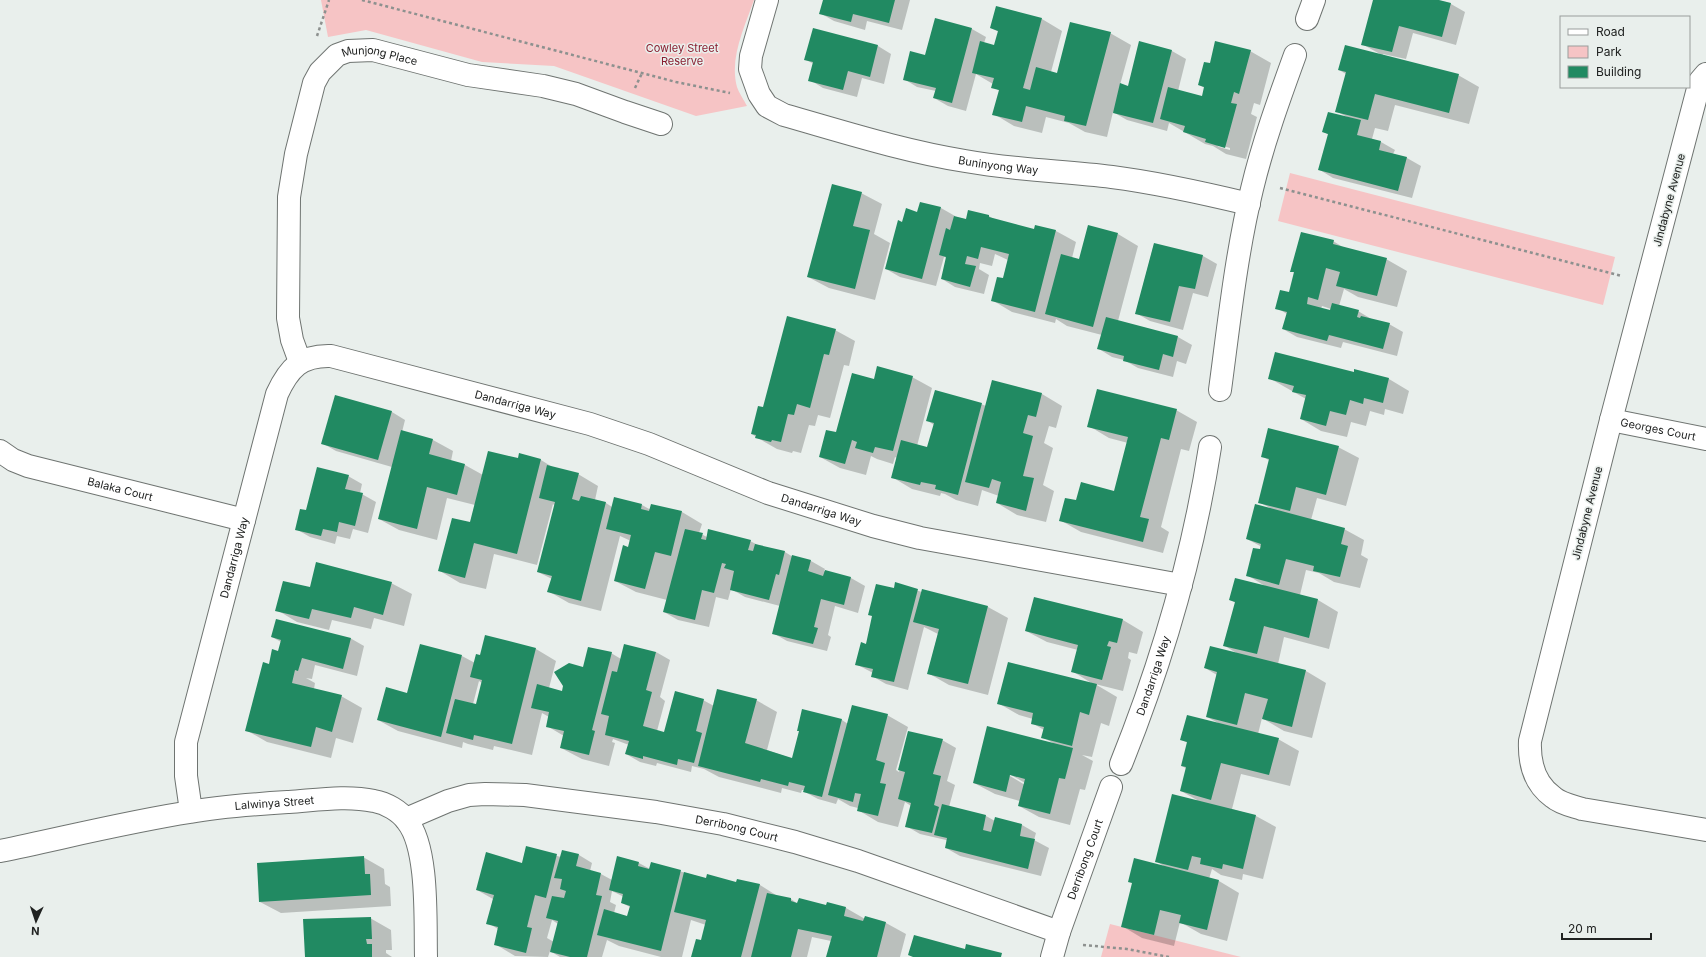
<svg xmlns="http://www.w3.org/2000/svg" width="1706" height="957" font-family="Inter,sans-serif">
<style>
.green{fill:#f6c4c5}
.shadow{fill:#0003;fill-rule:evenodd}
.building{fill:#218a62}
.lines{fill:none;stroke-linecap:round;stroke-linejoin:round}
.minor-casing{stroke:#6f7471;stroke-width:24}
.path{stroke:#8d918f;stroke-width:2.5;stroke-dasharray:3 3;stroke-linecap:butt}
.minor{stroke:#fff;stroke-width:22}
.labels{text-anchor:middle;stroke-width:3;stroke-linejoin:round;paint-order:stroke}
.park-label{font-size:11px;fill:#891e30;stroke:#e9efec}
.street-label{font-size:11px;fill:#202221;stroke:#e9efec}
</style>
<rect width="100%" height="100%" fill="#e9efec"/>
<g class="green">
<path d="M321,0H754C745,26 729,58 737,87C739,93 744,100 747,106L696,116L554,66L482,62L366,30L328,37Z"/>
<path d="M1290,173L1615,257L1603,305L1278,221Z"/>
<path d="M1110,924L1241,957H1101Z"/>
</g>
<g class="shadow">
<path d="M824,0H910L902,30L867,21L865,30L834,21L820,13Z"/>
<path d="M1374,0H1435L1451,4L1465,12L1456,45L1413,33L1406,59L1383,54L1382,56L1458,75L1479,87L1469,124L1395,105L1388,131L1375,128L1372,139L1381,142L1395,150L1393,154L1407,158L1421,166L1412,198L1333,178L1320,170L1329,135L1324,132L1347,117L1336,111L1346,74L1339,70L1380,54L1362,44Z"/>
<path d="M1042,19L1062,31L1051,72L1058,74L1110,33L1131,45L1120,85L1129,87L1140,43L1172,51L1186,59L1178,91L1203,97L1205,88L1199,85L1210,65L1250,51L1271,63L1260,105L1254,103L1251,114L1257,117L1246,159L1226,154L1213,146L1205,144L1169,123L1167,131L1127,120L1113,112L1107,137L1085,132L1069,123L1046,117L1042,133L1014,126L994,114L1000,91L993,87V84L976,74L966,111L948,106L934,98L936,91L917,87L904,79L926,56L936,20L972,29L986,37L984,43L995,46L999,32L991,28ZM1216,144L1230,148V150L1219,147Z"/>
<path d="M878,46L891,54L884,84L862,78L857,97L823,88L810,80L814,64L806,60Z"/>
<path d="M861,193L882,204L874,234L890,243L875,300L829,288L808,277Z"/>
<path d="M941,208L955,216L954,217L966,220L989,216L995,220L1034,230L1036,226L1056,231L1076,242L1072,258L1080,260L1118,234L1138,246L1118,321L1178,337L1192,345L1186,364L1177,361L1173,377L1138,368L1124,360L1112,357L1099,349L1102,335L1067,326L1056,319L1055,323L1012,312L992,300L1003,279L1008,260L995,254L992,266L980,263L979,269L989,275L984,294L955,287L942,279L947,258L944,257L936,286L900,277L886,269L903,223L918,213Z"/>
<path d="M1333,241L1346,249L1386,259L1407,271L1397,307L1358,297L1344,289L1339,306L1358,311L1373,320L1389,324L1403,332L1397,356L1343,342L1341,348L1297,337L1283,329L1287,314L1277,308L1290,294L1295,273L1291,271ZM1322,306L1331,309L1330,311L1321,309Z"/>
<path d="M1154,244L1203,256L1217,264L1208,297L1193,293L1183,330L1150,321L1136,313Z"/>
<path d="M835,330L855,341L849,366L844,365L830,418L818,415L815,426L809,425L801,453L793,451L792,453L777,449L756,437L752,434L764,408Z"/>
<path d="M1355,370L1389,379L1409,391L1403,414L1385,409L1384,415L1370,411L1366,426L1351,422L1347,437L1321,431L1301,419L1306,399L1269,378L1354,373Z"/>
<path d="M912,377L932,388L917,446L928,449L934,425L928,421L981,404L986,406L993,381L1042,394L1062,406L1056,428L1049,426L1044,443L1053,448L1043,485L1054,491L1046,522L1017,515L997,503L999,496L982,490L978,506L956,500L945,494L941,493L940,496L912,489L892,477L897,458L895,457L893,464L877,459L871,456L866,475L840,468L820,457L874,380Z"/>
<path d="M336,396L392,412L405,420L402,432L433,440L453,451L451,461L465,465L483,475L518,459L520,454L541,460L554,468L578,474L598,486L595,500L606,503L612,507L615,498L642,505L651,510L682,512L702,524L699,533L707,537L750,541L760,546L785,552L793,557L811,561L825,569L824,571L851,578L865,586L858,613L835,606L828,635L831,637L827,651L787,641L773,633L780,606L745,597L731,589L728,600L716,597L709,627L678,620L664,612L667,600L636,592L615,581L631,541L620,536L601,611L569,603L548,591L552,579L538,572L555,506L553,504L537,565L494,554L486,589L460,583L440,571L470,524L475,505L447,498L437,540L399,530L379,519L392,467L336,451L322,443Z"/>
<path d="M1176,410L1197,422L1189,451L1181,449L1161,527L1169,532L1163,553L1081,532L1060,520L1076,501L1115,492L1128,443L1109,438L1089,426Z"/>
<path d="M1338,447L1359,458L1346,506L1317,498L1311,520L1344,529L1364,540L1361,555L1368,559L1360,588L1334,582L1319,573L1306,570L1300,595L1318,600L1338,612L1329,649L1284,637L1278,664L1306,671L1326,683L1312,738L1284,731L1262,718L1258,734L1278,739L1299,751L1290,786L1241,774L1232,809L1256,816L1276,827L1263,879L1243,874L1242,880L1221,875L1212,869L1209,879L1219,881L1239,893L1227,941L1201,934L1180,922L1174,946L1142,938L1122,926L1165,867L1156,861L1197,800L1181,791L1187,769L1182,766L1188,743L1182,740L1218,723L1207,717L1217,675L1205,668L1238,654L1225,646L1236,603L1230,600L1265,586L1247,575L1262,547L1247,539L1270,508L1259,502L1270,461L1262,456Z"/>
<path d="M348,476L362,484L360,493L376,502L368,533L353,529L350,539L337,536L335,544L310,537L296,529Z"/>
<path d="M391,583L412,594L404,626L374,618L371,629L332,620L329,630L297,622L277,610Z"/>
<path d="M896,584L922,592L923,590L988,607L1008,618L988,695L949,685L928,673L938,634L924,627L908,690L886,684L872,676L873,673L856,664Z"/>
<path d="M1123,620L1143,632L1137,654L1129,652L1128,658L1131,660L1123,691L1095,684L1117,697L1109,726L1101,723L1092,757L1082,755L1093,761L1085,790L1080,789L1070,825L1039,817L1019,806L1020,801L995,794L974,783L1053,743L1042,737L1044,730L1032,723L1033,719L1019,715L998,703L1093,684L1072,671L1078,650L1047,642L1026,631ZM1006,772L1025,783V785L1005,773Z"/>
<path d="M272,637L350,638L364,646L357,676L315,665L312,679L306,678L315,683L314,689L341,696L362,708L353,743L336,738L331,758L267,742L246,730L270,665L279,652L281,642Z"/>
<path d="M536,649L556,661L549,688L563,692L583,668L611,653L621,659L656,652L670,660L660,697L665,701L657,731L665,733L703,700L714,706L756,700L777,712L767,750L793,759L800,732L803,710L842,720L848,724L887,715L908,727L896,770L899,772L909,732L942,740L956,748L947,781L955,785L949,807L986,816L995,821V818L1022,825L1036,833L1034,840L1049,848L1041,876L960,856L946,848L948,841L946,840L920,834L906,826L911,806L905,802L898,827L878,822L858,810V808L850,806L838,799L836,804L818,799L805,792V790H802L801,793L782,788L781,793L719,777L704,769L692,766L691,772L657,763L656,766L640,762L626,754L629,745L613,739L612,742L615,743L609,766L582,759L561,748L564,736L547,726L549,717L542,713L532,755L494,746L493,750L468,744L463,742L462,748L398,731L378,720L408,694L462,656L475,663L481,656ZM479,681L482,683L477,705L473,704Z"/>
<path d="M526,848L561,857L579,855L592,863L590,871L601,874L612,880L618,857L639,863L650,869L651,863L707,879L760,885L779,897L791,899L798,904L846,908L865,919L886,923L906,934L900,957H827L831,941L812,937L807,957H692L702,941L706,925L691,920L682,957H661L619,946L607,940L602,957H560L550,951L548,957L515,956L495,944L498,929L488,923L493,899L477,890L522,864ZM612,891L624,897L622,903L630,907L628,917L614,913L616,905L610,902ZM552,920L558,924L554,942L547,938Z"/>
<path d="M363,857L384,869L385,884L390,887L391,906L281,913L260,902Z"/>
<path d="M370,918L391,930L392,950H386V953L392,957H306Z"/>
</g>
<g class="building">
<path d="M823,0H895L889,23L853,14L851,22L819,14Z"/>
<path d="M1373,0H1439L1451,3L1442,37L1399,26L1392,52L1361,45Z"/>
<path d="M996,6L1042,18L1023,88L1030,90L1036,67L1057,73L1070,22L1111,32L1086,126L1064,121L1065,116L1026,106L1022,122L992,115L999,90L991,88L994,78L972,73L980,41L994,45L998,31L990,28Z"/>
<path d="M935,18L972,28L952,103L933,98L936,88L903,80L910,51L925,55Z"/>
<path d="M813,28L878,45L870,77L848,71L843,90L808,81L813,62L804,60Z"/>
<path d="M1139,41L1172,50L1153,123L1113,113L1120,83L1128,86Z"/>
<path d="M1215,41L1251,50L1239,94L1234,92L1231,103L1237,104L1225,148L1205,142L1206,139L1183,132L1185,126L1160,119L1168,87L1202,96L1204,87L1198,85L1204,62L1210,63Z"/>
<path d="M1345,45L1459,74L1449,113L1375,94L1368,120L1335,112L1346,72L1338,70Z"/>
<path d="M1328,112L1361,120L1357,135L1381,141L1379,150L1407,157L1398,191L1318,170L1328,134L1322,132Z"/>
<path d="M832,184L862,192L853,226L870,230L855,289L807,277Z"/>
<path d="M920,202L941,207L922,279L885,269L898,220L902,222L906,208L917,212Z"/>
<path d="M968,210L989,215V217L1034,229L1035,225L1056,230L1035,312L991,301L997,277L1003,278L1009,254L981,247L978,259L967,256L965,264L976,266L970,287L941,279L946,257L939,255L946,228L950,230L954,216L966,219Z"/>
<path d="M1088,225L1118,233L1093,327L1045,314L1061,254L1079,259Z"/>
<path d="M1301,232L1334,240L1333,244L1387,258L1377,296L1336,286L1340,272L1326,268L1318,300L1308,297L1307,304L1330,310L1332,303L1359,310L1357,317L1360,318L1361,316L1390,323L1383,349L1329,335L1327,341L1282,329L1287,312L1275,309L1280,290L1289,292L1294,272H1290Z"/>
<path d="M1154,243L1203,255L1195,289L1179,286L1170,322L1135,314Z"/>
<path d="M787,316L836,329L829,355L824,354L810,408L797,404L794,415L788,414L781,442L772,440L771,442L755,438L756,435L751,434L758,406L763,407Z"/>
<path d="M1106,317L1178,336L1173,357L1163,354L1159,370L1123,361L1124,356L1097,349Z"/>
<path d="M1275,352L1354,372V369L1389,378L1383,403L1364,398L1363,404L1350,400L1346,415L1330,411L1326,426L1300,419L1306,395L1292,392L1294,386L1268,379Z"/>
<path d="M877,366L913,376L893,451L875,447L873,453L855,448L857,442L852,440L845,464L819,457L826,430L836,432L852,373L874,379Z"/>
<path d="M992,380L1042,393L1036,417L1028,415L1023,433L1033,436L1023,476L1034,478L1026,511L996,503L1001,482L992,479L989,488L965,482Z"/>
<path d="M1097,389L1177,409L1169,440L1161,438L1140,517L1149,519L1143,542L1059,521L1065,498L1076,500L1081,482L1114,491L1128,437L1087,427Z"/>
<path d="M935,390L982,403L958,495L935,489L936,485L921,482L920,485L891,478L901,440L927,447L934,423L926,421Z"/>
<path d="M335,395L392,411L378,460L321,444Z"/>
<path d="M1268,428L1339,446L1326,495L1296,487L1290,511L1258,503L1269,459L1261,457Z"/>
<path d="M401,430L433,439L429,454L465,464L457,495L427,487L417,529L378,519Z"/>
<path d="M488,451L518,458L519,453L541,459L517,554L474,543L465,578L438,571L452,518L470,522Z"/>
<path d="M547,465L579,473L572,499L579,501L581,496L606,502L581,601L547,592L552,576L537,572L555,502L539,498Z"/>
<path d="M317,467L349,475L345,489L363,493L355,526L339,522L337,532L323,529L321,536L295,530L300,509L306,510Z"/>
<path d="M614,497L642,504L641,509L649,511L651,504L682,511L671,556L655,552L645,589L614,581L623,545L628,547L631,535L606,529Z"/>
<path d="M1255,504L1345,528L1341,544L1348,546L1340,577L1313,571L1314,566L1286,559L1279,585L1246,576L1253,548L1260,549L1261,544L1246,539Z"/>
<path d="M685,529L703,533L701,539L706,540L708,529L751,540L748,550L753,551L755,544L785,551L779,575L776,574L769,600L730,590L734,571L724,568L726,564L722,563L714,593L702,590L695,620L663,612Z"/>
<path d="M792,555L811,560L808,571L823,576L825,570L851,577L844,605L821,599L814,627L818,628L813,644L772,634Z"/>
<path d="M316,562L392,582L383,615L354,607L351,618L312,609L309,619L275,611L283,581L310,587Z"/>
<path d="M1235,578L1318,599L1309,638L1264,626L1257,654L1223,646L1235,602L1229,600Z"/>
<path d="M895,582L918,589L894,682L871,677L873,669L855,665L861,642L866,644L872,616L868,615L876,584L894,588Z"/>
<path d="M922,589L988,606L968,684L927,674L939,629L913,622Z"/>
<path d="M1034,597L1123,619L1117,643L1109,641L1107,646L1111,647L1102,680L1071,672L1078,645L1025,631Z"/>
<path d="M276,619L351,638L343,669L302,658L298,671L295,670L292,683L342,695L332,732L316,727L311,747L245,731L263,662L269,664L272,649L278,651L281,640L271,637Z"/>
<path d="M485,635L536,648L512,744L474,735L473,740L446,733L455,699L476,704L482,680L470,677L476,654L480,655Z"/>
<path d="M420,644L462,655L441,737L377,720L386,687L407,693Z"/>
<path d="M624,644L656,652L646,690L652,692L643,726L664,732L675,691L704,699L696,731L702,733L694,763L678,759L677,765L643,756V759L625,754L629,741L605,735L609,716L601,714L612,671L617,672Z"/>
<path d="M1210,646L1306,670L1292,727L1262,719L1268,699L1245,693L1237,725L1206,717L1217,672L1204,668Z"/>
<path d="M588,647L612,652L592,730L595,731L589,755L560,748L564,731L546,727L549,712L531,708L537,684L562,691L563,686L554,672L569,663L583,667Z"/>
<path d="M1008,662L1097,684L1089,715L1080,712L1072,746L1041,738L1044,727L1031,724L1033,713L997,704Z"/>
<path d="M717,689L757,699L745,743L792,758L799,731H797L802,709L842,719L822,797L803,792L805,786L789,782L788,786L761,779L760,782L698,766Z"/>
<path d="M852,705L888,714L876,760L885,763L880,783L886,784L878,816L857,811L861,794L855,793L853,802L828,795Z"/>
<path d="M1187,715L1279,738L1269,775L1221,763L1211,800L1180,791L1186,767L1181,766L1187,742L1180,740Z"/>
<path d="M987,726L1073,748L1065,779L1059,778L1050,814L1018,806L1025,779L1010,775L1006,792L973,783Z"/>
<path d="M908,731L943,739L933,774L941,776L934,805L939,807L932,833L905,827L911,803L898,799L905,772L898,770Z"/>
<path d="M1172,794L1256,815L1243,869L1223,864L1222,869L1200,864L1201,858L1192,856L1188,870L1155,862Z"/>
<path d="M942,804L986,815L983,830L991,832L995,817L1022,824L1020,836L1035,839L1028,869L945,848L947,838L934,835Z"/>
<path d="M526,846L557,854L546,898L535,895L527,927L532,928L526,953L494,945L498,927L486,924L494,895L476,890L486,852L522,863Z"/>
<path d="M562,850L579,854L576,866L601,873L596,895L602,896L587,957H570L550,952L558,921L546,918L552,896L564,898L566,891L560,889L562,879L554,878Z"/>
<path d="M364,856L365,874H370L371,895L259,902L257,863Z"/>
<path d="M617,856L639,862L638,866L649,869L651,862L681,870L661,951L597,935L604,909L627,916L630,906L621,903L623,894L609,890Z"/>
<path d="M1134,858L1219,880L1207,930L1179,923L1181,915L1160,910L1154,935L1121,927L1132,883L1128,882Z"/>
<path d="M684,872L706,878L707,874L736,882L737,879L760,884L741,957H691L696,939L701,940L706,920L674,912Z"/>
<path d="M767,893L791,898V901L797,903L799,898L826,905L827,902L846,907L844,916L863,921L865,916L886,922L877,957H826L832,936L798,929L791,957H751Z"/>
<path d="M371,917L372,939H366L367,944H372V957H305L303,919Z"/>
<path d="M914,935L965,949L966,944L1002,953L1001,957H913L908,955Z"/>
</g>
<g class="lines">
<defs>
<g id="minor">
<path id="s1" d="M767,0L751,56L750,69L759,94L767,106L784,115C844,132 903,151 965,161C1014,170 1063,171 1112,177C1159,183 1203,193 1249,204"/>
<path d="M1307,19L1314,0"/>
<path d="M1706,74L1700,81L1611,420L1530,741C1529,763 1535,784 1553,797C1561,804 1573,806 1582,809L1706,830"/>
<path id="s2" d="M300,362L292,340L288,318L289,197L296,154L314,83L320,72L337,55L348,51L373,50L468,75L543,86L576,94L625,112L661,124"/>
<path d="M1220,390C1229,323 1236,255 1252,189C1263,143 1279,99 1295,55"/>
<path id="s3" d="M1611,420L1706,439"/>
<path id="s4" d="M0,451L13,460L28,466L244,520"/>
<path id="s5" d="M1121,764C1162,662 1193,556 1210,447"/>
<path id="s6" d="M191,811L186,776V742L277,394C289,368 301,355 331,356L590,424L649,444L768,493L873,526L920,538L1181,585"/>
<path id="s7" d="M406,819L448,801L469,795L485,794L525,795L656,812L723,824L795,842L858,861L1059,932"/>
<path id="s8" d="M0,851C63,838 126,822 190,812C222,806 256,804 289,802C317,800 347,795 374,801C386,803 400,811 407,821C429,848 425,922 426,957"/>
<path id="s9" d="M1052,957L1059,932L1111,787"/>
</g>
</defs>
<use href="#minor" class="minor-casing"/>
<g class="path">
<path d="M362,0L676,82L730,93"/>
<path d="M317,36L329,0"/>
<path d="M635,88L642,73"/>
<path d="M1280,188L1622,276"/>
<path d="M1083,945L1127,949L1169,957"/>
</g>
<use href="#minor" class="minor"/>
</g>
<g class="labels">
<g class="park-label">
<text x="682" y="52">Cowley Street<tspan x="682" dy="13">Reserve</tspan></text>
</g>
<g class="street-label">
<text dy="4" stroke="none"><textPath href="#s2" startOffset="364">Munjong Place</textPath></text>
<text dy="4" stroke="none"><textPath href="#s1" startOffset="352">Buninyong Way</textPath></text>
<text transform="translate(1669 200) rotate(-75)" y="4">Jindabyne Avenue</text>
<text dy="4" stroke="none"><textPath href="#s6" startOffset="691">Dandarriga Way</textPath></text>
<text dy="4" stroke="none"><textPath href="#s3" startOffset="48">Georges Court</textPath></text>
<text dy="4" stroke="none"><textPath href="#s4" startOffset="127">Balaka Court</textPath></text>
<text dy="4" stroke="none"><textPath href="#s6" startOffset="1015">Dandarriga Way</textPath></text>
<text transform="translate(1587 513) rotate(-76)" y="4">Jindabyne Avenue</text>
<text dy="4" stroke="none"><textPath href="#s6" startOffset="260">Dandarriga Way</textPath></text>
<text dy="4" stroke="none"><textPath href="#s5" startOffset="94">Dandarriga Way</textPath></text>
<text dy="4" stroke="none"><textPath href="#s8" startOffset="279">Lalwinya Street</textPath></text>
<text dy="4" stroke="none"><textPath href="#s7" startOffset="338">Derribong Court</textPath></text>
<text dy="4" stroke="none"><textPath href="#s9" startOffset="103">Derribong Court</textPath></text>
</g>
</g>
<rect x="1560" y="16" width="130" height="72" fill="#e9efec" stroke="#999d9b"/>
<rect x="1568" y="29" width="20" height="6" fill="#ffffff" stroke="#999d9b"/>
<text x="1596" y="36" font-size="12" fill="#202221">Road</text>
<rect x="1568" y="46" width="20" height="12" fill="#f6c4c5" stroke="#999d9b"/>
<text x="1596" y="56" font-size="12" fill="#202221">Park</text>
<rect x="1568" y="66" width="20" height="12" fill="#218a62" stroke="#999d9b"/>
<text x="1596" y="76" font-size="12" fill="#202221">Building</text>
<g transform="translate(36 921) rotate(183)" stroke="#e9efec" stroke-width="3" paint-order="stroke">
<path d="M0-3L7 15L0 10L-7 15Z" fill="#202221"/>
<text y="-6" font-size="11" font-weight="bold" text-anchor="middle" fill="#202221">N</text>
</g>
<path d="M1562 933v6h89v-6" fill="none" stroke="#202221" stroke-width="2"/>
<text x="1568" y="933" font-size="12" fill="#202221" stroke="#e9efec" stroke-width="3" paint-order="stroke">20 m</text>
</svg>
